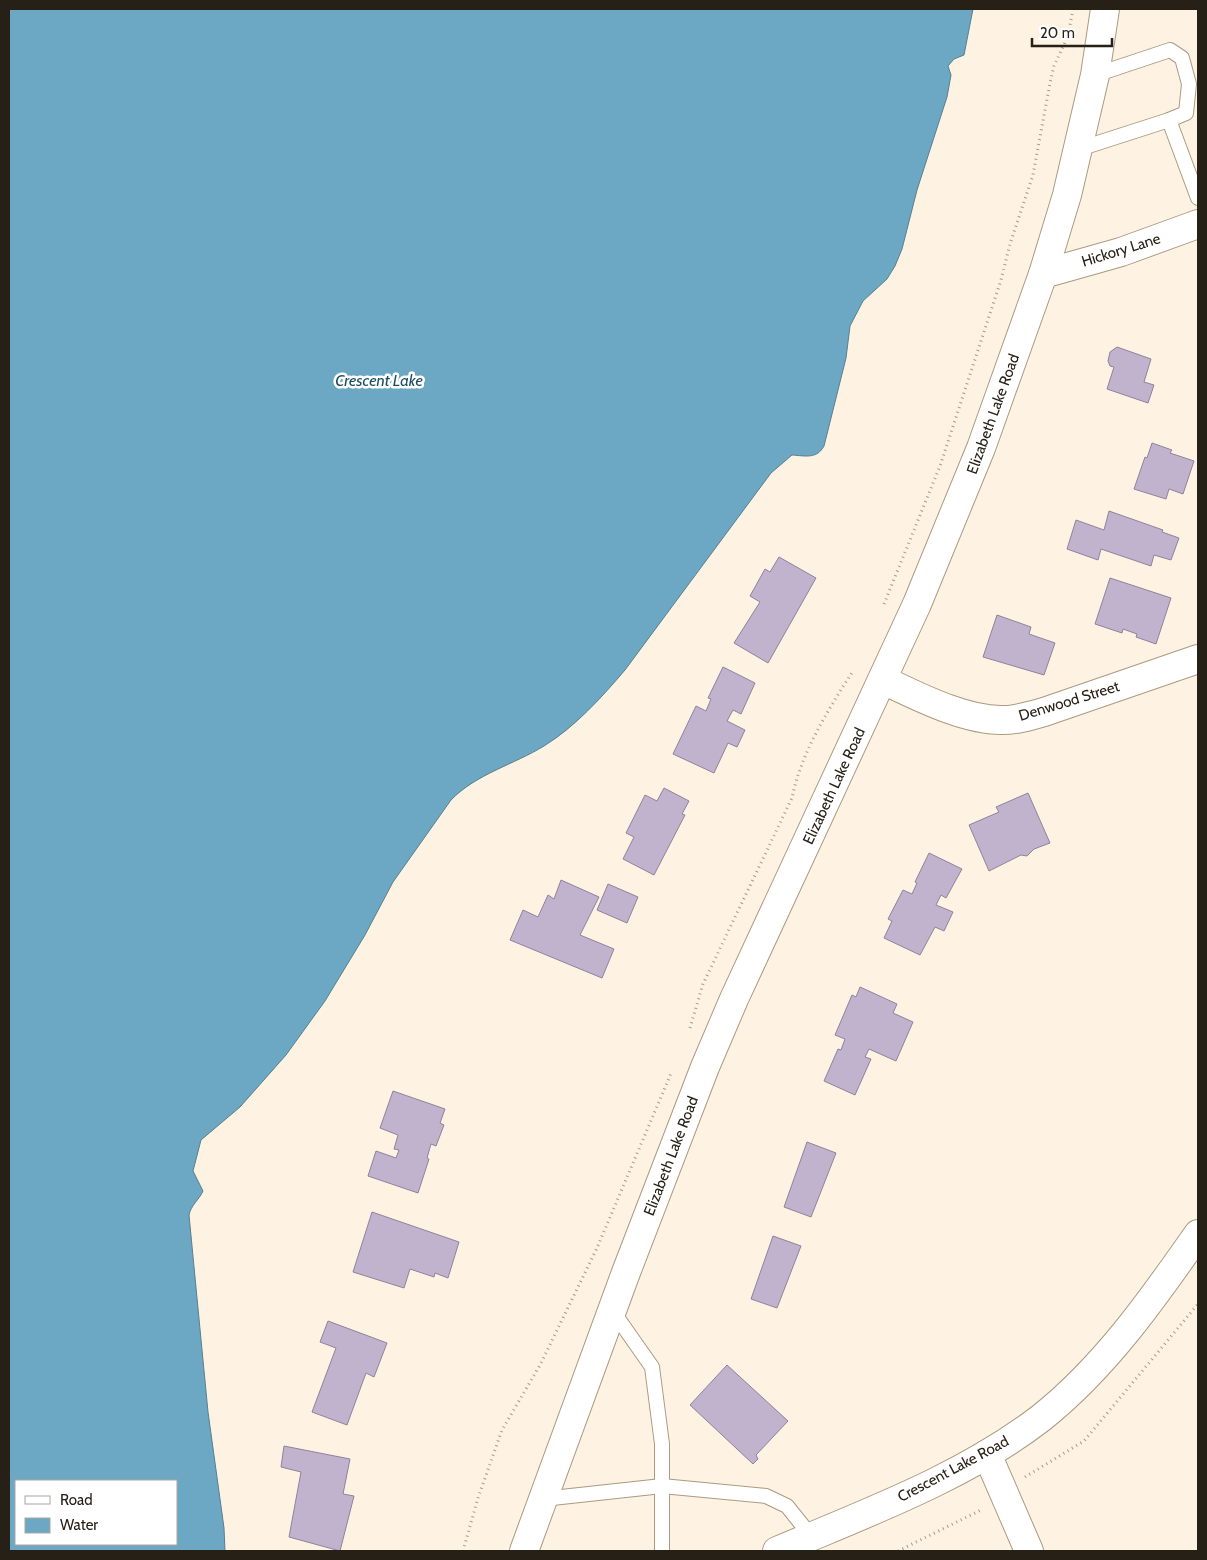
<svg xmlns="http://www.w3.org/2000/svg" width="1207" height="1560" font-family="Cabin,sans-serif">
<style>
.water{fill:#6ca8c3;stroke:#577f8f;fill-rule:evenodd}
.building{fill:#c1b2cd;stroke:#90829b}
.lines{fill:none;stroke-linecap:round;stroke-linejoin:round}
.service-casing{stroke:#ac9a81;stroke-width:16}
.minor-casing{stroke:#ac9a81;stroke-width:30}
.tertiary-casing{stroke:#ac9a81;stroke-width:30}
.path{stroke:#a69c8e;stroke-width:3;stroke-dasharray:1 4;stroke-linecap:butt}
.service{stroke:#fff;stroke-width:14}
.minor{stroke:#fff;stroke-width:28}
.tertiary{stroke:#fff;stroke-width:28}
.labels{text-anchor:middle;stroke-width:5;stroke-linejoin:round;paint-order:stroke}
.street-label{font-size:15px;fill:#272016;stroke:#fff}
.water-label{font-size:16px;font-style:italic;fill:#1c4d62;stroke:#fff}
</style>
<rect width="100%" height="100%" fill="#fef2e2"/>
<path class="water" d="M9,9H973L964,55L954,59L948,66L951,75L947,97L917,190L902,249L895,266L887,279L863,301L850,326L846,358L824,446C817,459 806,456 792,455L771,473L625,670C602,697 575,727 544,746C515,764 476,774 451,800L393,882L365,935L325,1001L286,1055L240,1107L201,1140L193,1171L203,1191C199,1200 191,1205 189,1215L208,1412L224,1528L225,1551H9ZM16,1481H176V1544H16Z"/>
<g class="building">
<path d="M1117,347L1151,359L1144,382L1154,385L1148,403L1107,389L1114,367L1110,366L1108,361L1110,352Z"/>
<path d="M1152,443L1172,450L1170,453L1194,461L1183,494L1169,489L1166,499L1134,489L1145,457L1147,458Z"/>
<path d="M1109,511L1163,530L1162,532L1179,538L1171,560L1154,555L1151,566L1101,549L1098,560L1067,549L1076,520L1104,530Z"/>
<path d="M779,557L816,578L768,663L734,643L760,602L750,596L765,569L770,572Z"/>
<path d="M1110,578L1171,598L1156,644L1136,637L1137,634L1123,629L1122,633L1095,624Z"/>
<path d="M997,615L1031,627L1029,634L1055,643L1044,675L983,657Z"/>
<path d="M723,667L755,683L741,714L733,710L727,721L745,730L737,747L728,743L714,773L673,754L696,706L706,711L711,699L708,698Z"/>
<path d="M664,788L689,801L682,814L685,815L654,875L623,859L634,837L626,833L645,795L657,801Z"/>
<path d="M1028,793L1050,843L1034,849L1027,856L1021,855L989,871L969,825L999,812L996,807Z"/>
<path d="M929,853L962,869L946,898L941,895L936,905L953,912L944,931L935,927L920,955L884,938L892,921L888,919L903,890L912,894L917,883L915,882Z"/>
<path d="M561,880L599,897L580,935L614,949L602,978L510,940L523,910L538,917L548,895L554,899Z"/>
<path d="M608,884L638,897L627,923L597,910Z"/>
<path d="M860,987L897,1004L893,1013L913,1022L896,1061L869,1049L865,1057L871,1059L855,1095L824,1081L838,1049L841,1050L845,1039L835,1035L852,995L856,997Z"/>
<path d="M393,1091L445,1109L440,1123L444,1125L436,1146L431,1144L427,1158L429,1159L418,1193L368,1176L376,1151L396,1158L399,1150L394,1149L398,1135L380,1128Z"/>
<path d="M807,1142L836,1153L811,1217L784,1207Z"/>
<path d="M372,1212L459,1242L448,1278L435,1273L434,1277L410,1269L404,1288L353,1272Z"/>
<path d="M773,1236L801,1246L777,1308L751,1299Z"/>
<path d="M328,1321L387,1343L374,1377L366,1373L347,1425L312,1412L336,1348L320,1342Z"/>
<path d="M727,1365L788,1421L756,1455L758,1459L753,1464L690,1405Z"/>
<path d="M284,1446L350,1459L343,1494L354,1496L340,1551L289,1537L301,1472L281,1467Z"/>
</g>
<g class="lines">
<defs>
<g id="service">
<path d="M1095,75L1170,50L1182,58L1189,84L1186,113L1169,120L1198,198"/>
<path d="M1079,149L1169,120"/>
<path d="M612,1310L652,1367L662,1444V1551"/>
<path d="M543,1499L662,1486L766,1496L787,1506L811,1536"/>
</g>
<g id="minor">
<path d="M1043,274L1121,252L1198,224"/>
<path d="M883,680C917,696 965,721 1003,720C1017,720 1030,716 1044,712L1198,659"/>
<path d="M987,1454L1029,1551"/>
</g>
<g id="tertiary">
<path d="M524,1551L625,1275L705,1067L734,999L917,604L981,448L1043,274L1067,195L1095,75L1105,9"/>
<path d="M777,1551C866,1513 963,1478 1041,1418C1104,1368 1152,1300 1198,1234"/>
</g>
</defs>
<use href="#service" class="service-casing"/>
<use href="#minor" class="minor-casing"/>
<use href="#tertiary" class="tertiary-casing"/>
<g class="path">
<path d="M884,604L940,466L1001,280L1010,244L1033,175L1050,83L1054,66L1068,36L1073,9"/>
<path d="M690,1028L703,984L792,798C801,753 828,710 853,671"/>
<path d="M1025,1477L1084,1441L1198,1304"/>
<path d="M463,1551L478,1498L502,1430L540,1365L597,1248L672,1071"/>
<path d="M898,1551L983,1509"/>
</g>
<use href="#service" class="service"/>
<use href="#minor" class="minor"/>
<use href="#tertiary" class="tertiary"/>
</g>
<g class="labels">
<g class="street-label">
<text transform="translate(1121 250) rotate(-17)" y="5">Hickory Lane</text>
<text transform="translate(993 414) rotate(-70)" y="5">Elizabeth Lake Road</text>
<text transform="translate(1069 701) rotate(-17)" y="5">Denwood Street</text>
<text transform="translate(834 786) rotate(-65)" y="5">Elizabeth Lake Road</text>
<text transform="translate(671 1156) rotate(-69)" y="5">Elizabeth Lake Road</text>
<text transform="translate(953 1469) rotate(-28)" y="5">Crescent Lake Road</text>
</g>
<g class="water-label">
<text x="379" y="386">Crescent Lake</text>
</g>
</g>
<rect width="1207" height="1560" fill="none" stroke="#272016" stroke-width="20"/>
<rect x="15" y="1480" width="162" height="65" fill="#ffffff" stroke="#a9a6a2"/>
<rect x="25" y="1496" width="25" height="8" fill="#ffffff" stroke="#a9a6a2"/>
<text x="60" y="1505" font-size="15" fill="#272016">Road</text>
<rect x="25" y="1518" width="25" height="15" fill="#6ca8c3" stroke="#a9a6a2"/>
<text x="60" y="1530" font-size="15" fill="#272016">Water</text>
<path d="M1032 38v8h80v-8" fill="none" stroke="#272016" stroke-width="2.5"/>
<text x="1040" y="38" font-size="15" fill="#272016" stroke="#ffffff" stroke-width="4" paint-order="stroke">20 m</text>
</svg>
